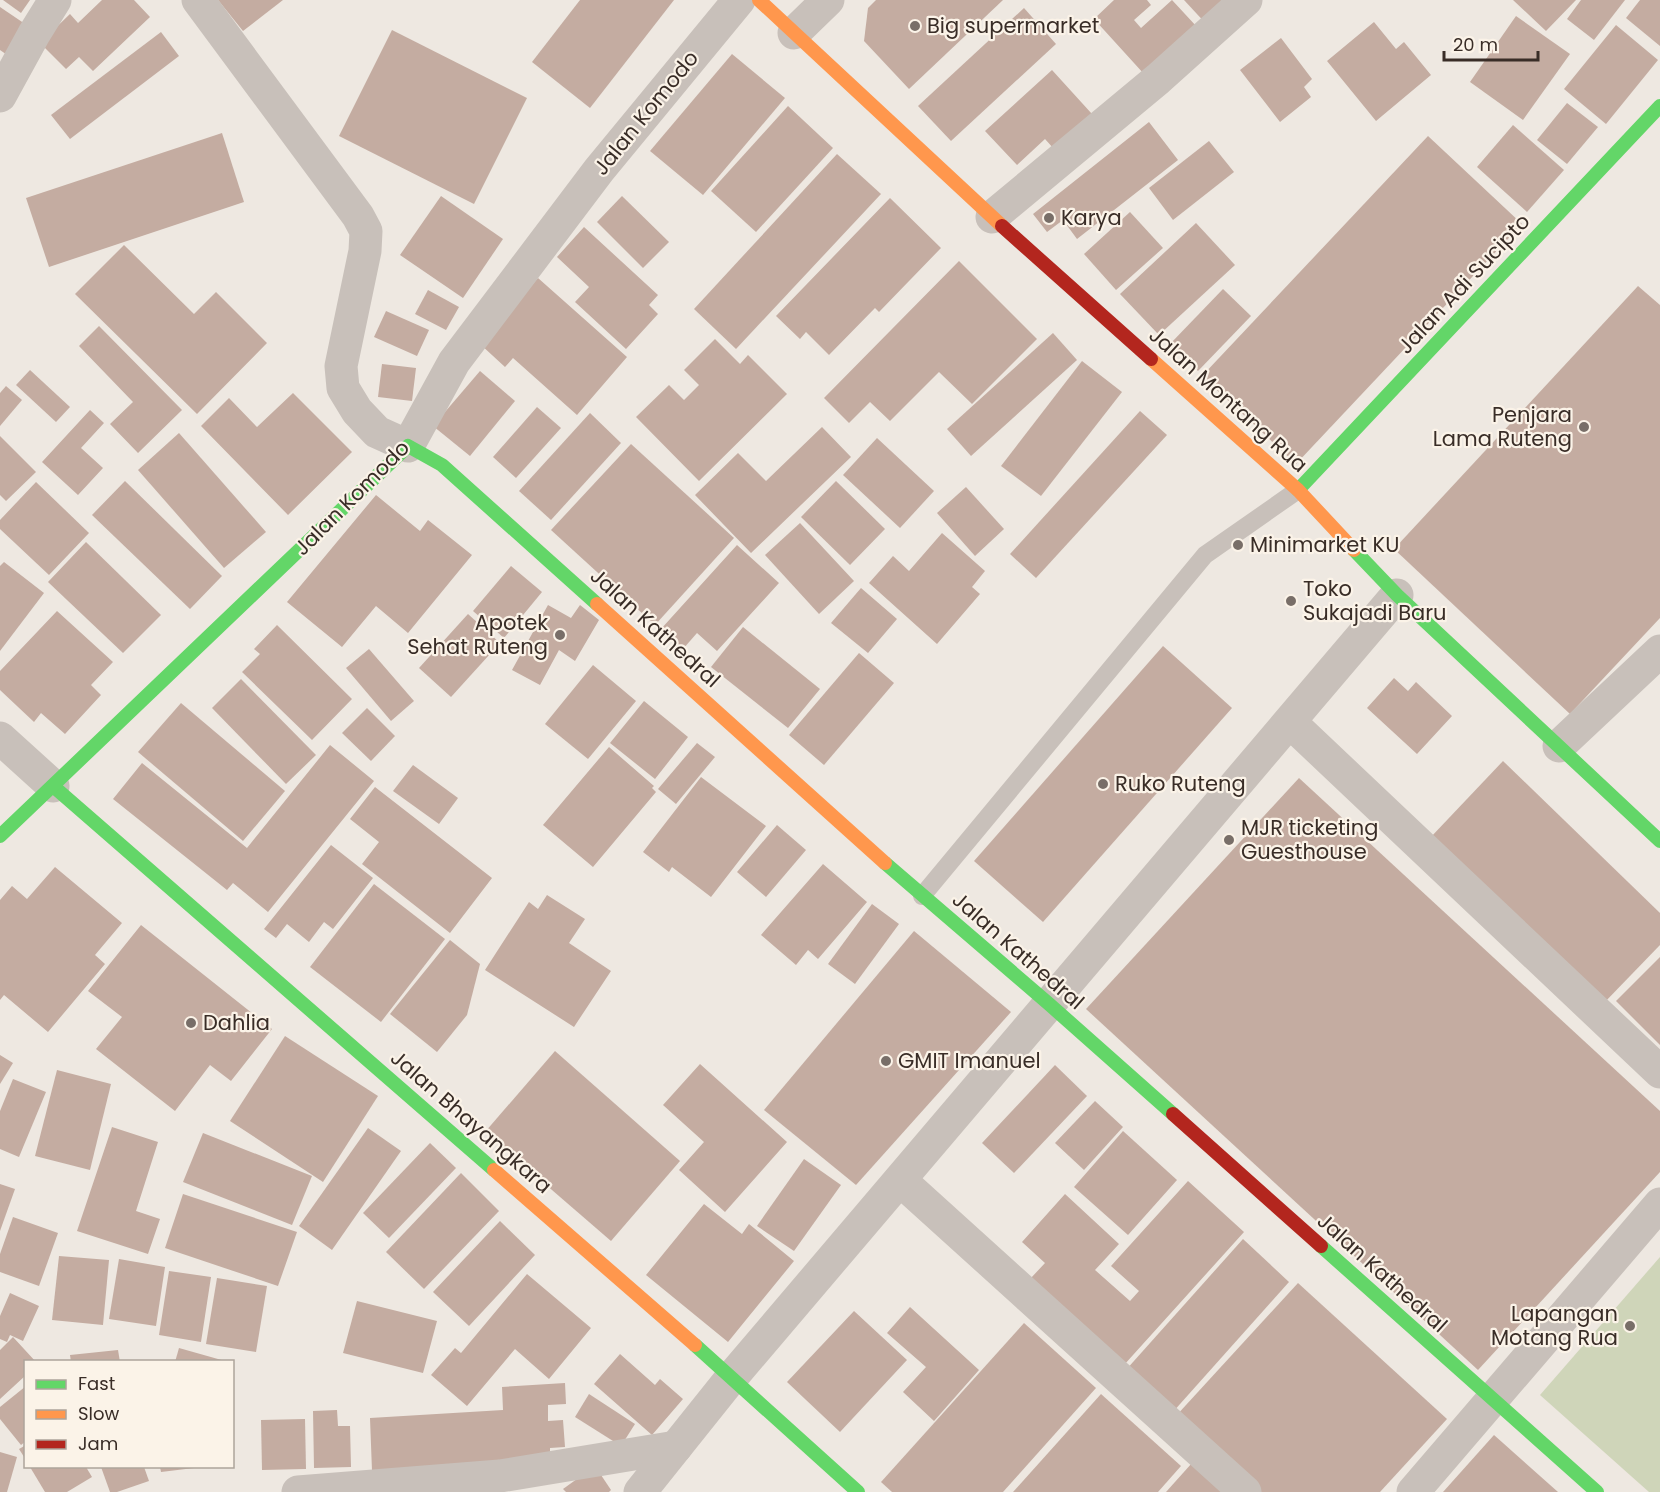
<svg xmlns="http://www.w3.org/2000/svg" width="1660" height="1492" font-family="Poppins,sans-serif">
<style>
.green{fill:#cfd5b9}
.building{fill:#c4aca1}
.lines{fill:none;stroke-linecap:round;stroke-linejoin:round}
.lane{stroke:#c8c0ba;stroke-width:18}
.street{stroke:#c8c0ba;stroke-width:33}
.fast{stroke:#63d668;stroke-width:14}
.slow{stroke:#ff974d;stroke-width:14}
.jam{stroke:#b3261e;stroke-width:14}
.poi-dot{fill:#786e68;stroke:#fbf3e8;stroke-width:2}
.labels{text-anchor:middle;stroke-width:4.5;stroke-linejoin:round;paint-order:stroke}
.poi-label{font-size:21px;fill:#392d27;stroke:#fbf3e8;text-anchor:start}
.street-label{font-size:21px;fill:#392d27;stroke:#fbf3e8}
</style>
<rect width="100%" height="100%" fill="#eee8e1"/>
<path class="green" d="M1660,1257V1492H1649L1540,1395Z"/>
<g class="building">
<path d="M3,0H30L21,13Z"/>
<path d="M102,0H134L150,17L93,71L79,57L66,69L40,43L70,14L78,23Z"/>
<path d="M218,0H283L243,31Z"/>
<path d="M580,0H674L590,108L532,62Z"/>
<path d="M876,0H1003L909,89L864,41L868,8Z"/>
<path d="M1114,0H1147L1151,5L1134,20L1141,28L1172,0L1197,27L1144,74L1094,19Z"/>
<path d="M1184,0H1238L1209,27Z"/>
<path d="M1513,0H1576L1546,31Z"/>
<path d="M1581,0H1625L1594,40L1567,19Z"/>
<path d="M1640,0H1660V46L1626,18Z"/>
<path d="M0,7L31,28L10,57L0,50Z"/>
<path d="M1024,8L1056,44L951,141L918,106Z"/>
<path d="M1516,16L1570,54L1523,120L1470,82Z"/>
<path d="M1374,22L1396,49L1404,42L1431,75L1376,121L1327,61Z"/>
<path d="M1616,25L1658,60L1606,124L1564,89Z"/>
<path d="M392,30L527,98L474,204L339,136Z"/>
<path d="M161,32L179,56L70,139L51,115Z"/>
<path d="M1281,38L1312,79L1304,87L1311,97L1280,122L1240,70Z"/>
<path d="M732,54L785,98L703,195L650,151Z"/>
<path d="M1052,70L1092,114L1054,149L1045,139L1017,165L985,131Z"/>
<path d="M1567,103L1598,127L1567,164L1537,140Z"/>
<path d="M788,106L833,148L756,232L711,191Z"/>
<path d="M1149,122L1178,160L1077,239L1063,220L1047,232L1033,214Z"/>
<path d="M1513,125L1564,170L1527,212L1477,167Z"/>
<path d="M222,133L244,202L49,267L26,198Z"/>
<path d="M1428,136L1522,224L1296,464L1202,376Z"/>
<path d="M1209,141L1234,172L1173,220L1149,188Z"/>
<path d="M837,154L881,194L736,349L694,309Z"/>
<path d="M441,196L503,239L463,298L400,255Z"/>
<path d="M622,196L669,242L643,268L597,222Z"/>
<path d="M890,198L941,248L879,312L875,308L829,355L806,332L800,339L776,316Z"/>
<path d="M1130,212L1163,248L1116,290L1084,254Z"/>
<path d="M1196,223L1235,265L1159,335L1120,294Z"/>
<path d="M584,227L658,295L649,305L658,314L626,349L575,302L589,287L557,257Z"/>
<path d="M124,245L194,314L216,292L267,343L197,414L75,294Z"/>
<path d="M959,261L1037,339L972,404L939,372L890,421L870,402L849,423L824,398Z"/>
<path d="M538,278L627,357L577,415L513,358L505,367L480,344Z"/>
<path d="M1638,286L1660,305V618L1570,714L1394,549Z"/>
<path d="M1223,289L1251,316L1198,371L1170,344Z"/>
<path d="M428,290L459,307L446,330L415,314Z"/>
<path d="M386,311L429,330L417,356L374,337Z"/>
<path d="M99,326L182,410L138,453L110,424L133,402L79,346Z"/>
<path d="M1053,333L1077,360L971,456L947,429Z"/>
<path d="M715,339L740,364L748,355L787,394L699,481L636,417L669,385L684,400L699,385L684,370Z"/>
<path d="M1082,361L1122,392L1041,496L1001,466Z"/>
<path d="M382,364L416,368L412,401L378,397Z"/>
<path d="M30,370L70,407L56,422L16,385Z"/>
<path d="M480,371L515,401L470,456L433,426Z"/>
<path d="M6,386L22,400L0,426V393Z"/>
<path d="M293,393L352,452L288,515L201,426L229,398L257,427Z"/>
<path d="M537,407L561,428L516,478L493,457Z"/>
<path d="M90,410L104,423L81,448L103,468L78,495L42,462Z"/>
<path d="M1140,411L1167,435L1036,578L1010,554Z"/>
<path d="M590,413L621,443L551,520L519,491Z"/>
<path d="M822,427L851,457L751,553L695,495L738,453L766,481Z"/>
<path d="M179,433L266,532L224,568L138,470Z"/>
<path d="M0,436L36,472L6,501L0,495Z"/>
<path d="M877,438L934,491L900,528L843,475Z"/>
<path d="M631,444L734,538L655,625L551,530Z"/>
<path d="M125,481L222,576L190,609L92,515Z"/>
<path d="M836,481L885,529L850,565L801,517Z"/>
<path d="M36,482L89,533L49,575L0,529V520Z"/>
<path d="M966,487L1004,529L975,556L937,513Z"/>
<path d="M376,495L420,531L428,520L472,555L408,633L376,606L342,647L287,602Z"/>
<path d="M800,523L854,581L819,614L765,555Z"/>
<path d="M942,533L985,571L972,587L980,594L937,644L869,583L893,556L909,571Z"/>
<path d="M86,542L161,615L123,653L48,582Z"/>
<path d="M737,545L779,583L717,651L697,633L683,649L661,629Z"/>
<path d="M4,562L44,593L0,651V566Z"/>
<path d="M511,566L542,592L504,638L473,611Z"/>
<path d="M861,588L897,619L868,653L831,623Z"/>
<path d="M548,605L571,618L580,605L599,620L575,661L559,650L540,685L512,670Z"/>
<path d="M57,611L113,662L91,685L101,695L65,734L41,713L34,722L0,690V671Z"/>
<path d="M468,614L500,643L451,697L419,668Z"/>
<path d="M277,625L352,699L312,740L242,672L260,654L254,649Z"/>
<path d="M743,627L820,689L788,728L711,667Z"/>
<path d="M1163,646L1232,708L1043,922L974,861Z"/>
<path d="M369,649L414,701L391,721L346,668Z"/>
<path d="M859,653L894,683L824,765L789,735Z"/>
<path d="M593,665L636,701L588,759L545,724Z"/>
<path d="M1394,678L1408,691L1416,682L1452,716L1417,754L1367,708Z"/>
<path d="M241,679L316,755L286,784L212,708Z"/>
<path d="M644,701L688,737L655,779L610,743Z"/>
<path d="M181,703L285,791L243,841L138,752Z"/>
<path d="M367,708L395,736L371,761L342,733Z"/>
<path d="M697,743L715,757L676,804L658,789Z"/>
<path d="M330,745L374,781L268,912L233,883L227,890L113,799L142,763L247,848Z"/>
<path d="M609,747L654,786L652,788L656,792L593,867L543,825Z"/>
<path d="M1503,761L1660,913V945L1602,1005L1430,838Z"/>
<path d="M413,765L458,798L439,824L393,791Z"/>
<path d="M701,777L766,826L711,897L672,867L669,872L643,852Z"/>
<path d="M1299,778L1660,1111V1172L1478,1370L1086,1009Z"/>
<path d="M375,787L492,878L450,933L362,864L379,842L350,819Z"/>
<path d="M777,825L806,850L766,897L737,872Z"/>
<path d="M331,845L373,878L333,929L324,922L309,942L287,924L276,938L264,929Z"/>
<path d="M823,864L867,902L818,959L808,950L796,965L761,935Z"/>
<path d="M55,867L122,923L95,955L105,964L48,1032L4,995L0,1000V900L12,886L27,899Z"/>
<path d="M374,884L445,939L381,1022L310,967Z"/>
<path d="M547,895L585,919L569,943L611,971L574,1027L485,970L529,902L538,909Z"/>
<path d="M872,904L899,924L855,984L828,964Z"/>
<path d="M141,925L272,1029L231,1081L210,1065L175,1111L96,1049L122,1017L88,991Z"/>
<path d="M914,931L1011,1012L856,1185L764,1110Z"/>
<path d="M450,940L480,964L467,1015L437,1052L390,1014Z"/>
<path d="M1660,957V1045L1616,1001Z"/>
<path d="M285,1036L378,1096L323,1182L230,1121Z"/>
<path d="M555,1051L680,1161L611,1241L485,1132Z"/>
<path d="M0,1055L13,1063L0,1084Z"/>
<path d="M700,1064L787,1142L725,1212L679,1170L704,1142L663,1105Z"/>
<path d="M1055,1065L1087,1096L1014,1173L982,1143Z"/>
<path d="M57,1070L111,1084L90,1170L35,1156Z"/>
<path d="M13,1079L46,1092L19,1157L0,1149V1111Z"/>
<path d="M1095,1101L1123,1127L1084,1170L1055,1143Z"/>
<path d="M112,1127L158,1142L136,1211L160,1219L148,1254L77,1231Z"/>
<path d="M368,1128L401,1151L332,1250L299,1226Z"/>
<path d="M1123,1131L1177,1180L1128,1235L1074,1187Z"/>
<path d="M203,1133L312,1176L292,1225L183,1182Z"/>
<path d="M430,1143L456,1168L389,1238L363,1213Z"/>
<path d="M804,1159L841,1185L794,1251L757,1226Z"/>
<path d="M461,1173L499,1211L424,1289L386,1252Z"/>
<path d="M1188,1181L1244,1232L1124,1365L1030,1279L1045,1263L1022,1242L1065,1194L1119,1244L1095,1270L1130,1301L1139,1291L1111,1266Z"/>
<path d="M0,1184L15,1189L0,1231Z"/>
<path d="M183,1194L297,1232L278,1286L165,1248Z"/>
<path d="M704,1204L742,1234L749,1224L794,1261L728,1342L646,1275Z"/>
<path d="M13,1217L58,1233L39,1286L0,1272V1254Z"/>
<path d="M500,1221L535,1255L469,1326L433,1292Z"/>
<path d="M1243,1239L1289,1282L1172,1413L1125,1371Z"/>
<path d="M59,1256L109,1260L103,1325L52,1320Z"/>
<path d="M119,1259L165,1267L156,1326L109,1319Z"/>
<path d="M169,1271L211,1277L201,1342L159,1335Z"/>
<path d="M527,1274L591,1328L549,1379L515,1349L467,1406L431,1375L455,1348L461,1353Z"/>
<path d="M217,1278L267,1286L256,1352L206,1344Z"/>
<path d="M1298,1283L1447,1419L1380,1492H1256L1175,1417Z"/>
<path d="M10,1293L39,1306L23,1341L10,1335L7,1342L0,1339V1316Z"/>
<path d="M357,1301L437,1321L423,1373L343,1353Z"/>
<path d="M910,1307L979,1370L934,1421L903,1392L926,1367L887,1333Z"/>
<path d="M854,1311L907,1360L840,1432L787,1382Z"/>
<path d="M1024,1323L1096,1388L1003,1492H892L881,1482Z"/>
<path d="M13,1337L36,1362H26V1375L0,1399V1350Z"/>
<path d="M179,1348L225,1361V1362H175Z"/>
<path d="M118,1350L120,1362H71L70,1355Z"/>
<path d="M620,1354L655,1385L660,1379L683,1399L652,1435L594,1384Z"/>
<path d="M565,1383L566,1404L548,1405V1421L563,1420L565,1447L550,1448V1460L372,1471L370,1418L503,1410L502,1387Z"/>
<path d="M26,1386V1441L21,1445L0,1419V1407Z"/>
<path d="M589,1394L635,1424L621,1446L575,1417Z"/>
<path d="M1101,1394L1181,1466L1158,1492H1013Z"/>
<path d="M337,1410L338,1426H350L351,1467L314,1468L313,1411Z"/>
<path d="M305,1419L306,1469L262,1470L261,1420Z"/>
<path d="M1494,1435L1558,1492H1443Z"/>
<path d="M26,1445V1460L19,1449Z"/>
<path d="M0,1452L17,1457L7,1492H0Z"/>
<path d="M1192,1463L1223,1492H1166Z"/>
<path d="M595,1466L611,1490L609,1492H566L563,1489Z"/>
<path d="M30,1467H86L92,1477L67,1492H45Z"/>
<path d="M101,1467H144L149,1481L117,1492H110Z"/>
<path d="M160,1467H193L194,1468L161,1472Z"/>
</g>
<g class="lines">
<path class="lane" d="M922,896L1205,555L1298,490"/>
<g class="street">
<path d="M198,0L358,216L366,231L365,251L341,366L343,388L357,411L377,432L408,446L454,362L599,170L739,0"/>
<path d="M794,33L828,0"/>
<path d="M0,96L34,34L55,0"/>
<path d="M992,217L1158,79L1246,0"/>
<path d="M1290,722L1660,1072"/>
<path d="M0,738L53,786"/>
<path d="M1559,746L1660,651"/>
<path d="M900,1180L1245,1492"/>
<path d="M298,1492L500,1476L676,1447"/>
<path d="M640,1492L732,1377L1397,595"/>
<path d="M1413,1492L1660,1204"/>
</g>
<g class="fast">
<path d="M1298,490L1660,106"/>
<path d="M1354,550L1397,595L1660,841"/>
<path d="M53,786L494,1170"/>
<path d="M0,836L408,446L442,465L597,604"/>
<path d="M885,863L1049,1004L1173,1114"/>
<path d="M1321,1246L1597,1492"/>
<path d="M695,1345L858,1492"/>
</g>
<g class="slow">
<path d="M759,0L1002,226"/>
<path d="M1151,359L1298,490L1354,550"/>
<path d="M597,604L885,863"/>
<path d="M494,1170L695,1345"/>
</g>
<g class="jam">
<path d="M1002,226L1151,359"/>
<path d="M1173,1114L1321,1246"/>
</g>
</g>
<g class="poi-dot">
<circle cx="915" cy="26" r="6"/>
<circle cx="1049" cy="218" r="6"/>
<circle cx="1584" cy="427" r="6"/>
<circle cx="1238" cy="545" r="6"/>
<circle cx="1291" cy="601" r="6"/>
<circle cx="560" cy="635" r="6"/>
<circle cx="1103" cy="784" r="6"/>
<circle cx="1229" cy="840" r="6"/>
<circle cx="191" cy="1023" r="6"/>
<circle cx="886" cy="1061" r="6"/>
<circle cx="1630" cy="1326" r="6"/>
</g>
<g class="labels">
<g class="poi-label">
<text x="927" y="33">Big supermarket</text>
<text x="1061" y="225">Karya</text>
<text x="1572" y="422" text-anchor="end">Penjara<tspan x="1572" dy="24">Lama Ruteng</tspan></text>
<text x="1250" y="552">Minimarket KU</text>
<text x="1303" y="596">Toko<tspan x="1303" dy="24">Sukajadi Baru</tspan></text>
<text x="548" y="630" text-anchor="end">Apotek<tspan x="548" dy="24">Sehat Ruteng</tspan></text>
<text x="1115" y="791">Ruko Ruteng</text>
<text x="1241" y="835">MJR ticketing<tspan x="1241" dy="24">Guesthouse</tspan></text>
<text x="203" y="1030">Dahlia</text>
<text x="898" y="1068">GMIT Imanuel</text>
<text x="1618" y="1321" text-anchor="end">Lapangan<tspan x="1618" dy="24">Motang Rua</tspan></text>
</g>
<g class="street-label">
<text transform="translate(646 113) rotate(-51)" y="7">Jalan Komodo</text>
<text transform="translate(1464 284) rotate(-47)" y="7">Jalan Adi Sucipto</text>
<text transform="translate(1228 400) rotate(42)" y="7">Jalan Montang Rua</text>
<text transform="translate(352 498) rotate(-45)" y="7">Jalan Komodo</text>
<text transform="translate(655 628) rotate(42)" y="7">Jalan Kathedral</text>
<text transform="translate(1018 951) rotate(41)" y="7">Jalan Kathedral</text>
<text transform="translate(471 1122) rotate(41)" y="7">Jalan Bhayangkara</text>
<text transform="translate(1382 1273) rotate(42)" y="7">Jalan Kathedral</text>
</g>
</g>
<rect x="24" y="1360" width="210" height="108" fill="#fbf3e8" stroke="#ada49b" stroke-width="1.5"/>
<rect x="36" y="1380" width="30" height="9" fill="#63d668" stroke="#ada49b" stroke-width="1.5"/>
<text x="78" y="1390" font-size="18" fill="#392d27">Fast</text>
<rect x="36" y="1410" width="30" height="9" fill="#ff974d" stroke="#ada49b" stroke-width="1.5"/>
<text x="78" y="1420" font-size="18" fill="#392d27">Slow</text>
<rect x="36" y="1440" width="30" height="9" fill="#b3261e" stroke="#ada49b" stroke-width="1.5"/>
<text x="78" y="1450" font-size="18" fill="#392d27">Jam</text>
<path d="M1444 51v9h94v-9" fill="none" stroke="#392d27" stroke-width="3"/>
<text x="1453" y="51" font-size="18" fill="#392d27" stroke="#fbf3e8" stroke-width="4.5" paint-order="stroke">20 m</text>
</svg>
